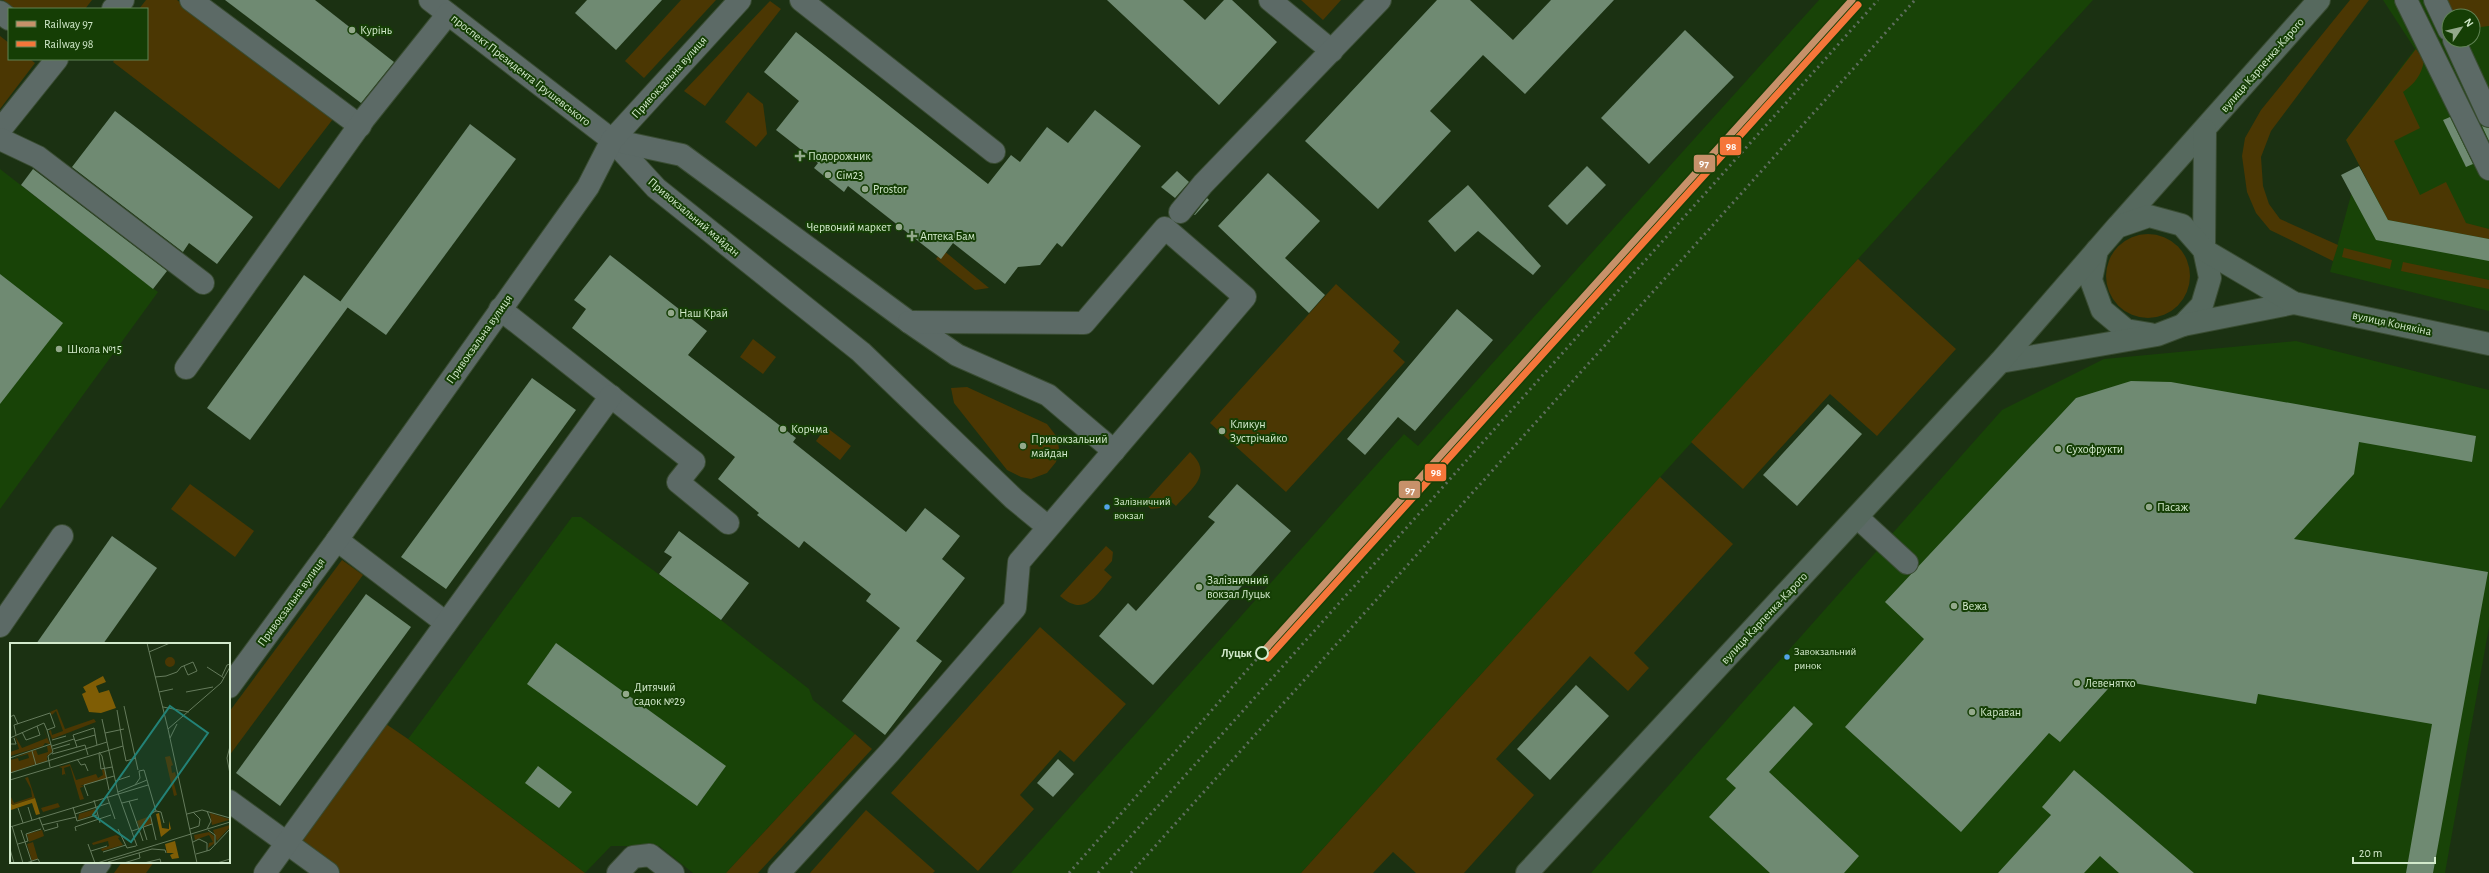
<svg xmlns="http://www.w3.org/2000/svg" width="2489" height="873" font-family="'Alegreya Sans',sans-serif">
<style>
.built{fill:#184307;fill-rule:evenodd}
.green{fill:#4b3703}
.building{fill:#6f8a72}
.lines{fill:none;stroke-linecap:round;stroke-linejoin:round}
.minor-casing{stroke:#394c32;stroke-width:24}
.major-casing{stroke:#394c32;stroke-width:24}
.minor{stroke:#5c6a66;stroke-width:22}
.major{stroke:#56695e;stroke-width:22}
.rail{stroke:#5e6d5e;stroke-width:3;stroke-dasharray:2 4;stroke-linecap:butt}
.rail-1-casing{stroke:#153e05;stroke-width:10}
.rail-2-casing{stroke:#153e05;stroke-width:10}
.rail-1{stroke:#c7916a;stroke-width:7}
.rail-2{stroke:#f5763a;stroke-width:7}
.poi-dot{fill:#93a98b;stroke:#153e05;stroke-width:1.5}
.bus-dot{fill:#53a3e8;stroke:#153e05;stroke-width:1.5}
.stop-dot{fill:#153e05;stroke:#d3eacc;stroke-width:2}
.labels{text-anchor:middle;stroke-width:4;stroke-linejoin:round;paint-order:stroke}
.bus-label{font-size:11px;fill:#d3eacc;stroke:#153e05;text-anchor:start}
.poi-label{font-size:12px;fill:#d3eacc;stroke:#153e05;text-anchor:start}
.street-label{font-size:12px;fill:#d3eacc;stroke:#153e05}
.stop-label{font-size:12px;font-weight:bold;fill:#d3eacc;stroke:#153e05;text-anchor:end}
.inset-road{fill:none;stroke:#657b5c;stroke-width:1}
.view{fill:#238277;fill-opacity:0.15;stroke:#238277;stroke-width:2}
.inset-edge{fill:none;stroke:#d3eacc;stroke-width:2}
.line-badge{stroke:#153e05;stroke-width:1.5}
.badge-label{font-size:11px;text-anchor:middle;font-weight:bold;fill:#fff}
</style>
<rect width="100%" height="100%" fill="#1b3112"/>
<g class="built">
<path d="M1819,0H2093L1301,873H1011L1404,434L1418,446Z"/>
<path d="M2383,0H2489V311L2330,272L2351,195L2370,185L2346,140L2415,49ZM2449,16H2473V40H2449Z"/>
<path d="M0,169L158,292L0,509Z"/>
<path d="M2296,341L2489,390V627L2445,873H1591L2002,410L2104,359Z"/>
<path d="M572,517H581L721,620L809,689L813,700L855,734L726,873H693L659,846H611L585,873L408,739Z"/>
</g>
<g class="green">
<path d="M3,0H92L85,9H14Z"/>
<path d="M146,0H177L333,119L279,189L113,62L115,59H147V9H139Z"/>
<path d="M681,0H716L644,78L625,61Z"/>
<path d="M1301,0H1341L1323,20Z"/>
<path d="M2350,0H2369L2271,131L2261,157L2263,186L2269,204L2280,219L2338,245L2333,261L2270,230L2256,213L2247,192L2242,156L2245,138L2261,110Z"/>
<path d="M2444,0H2489V26L2473,28V16H2452Z"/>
<path d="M770,1L781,9L705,106L684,91Z"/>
<path d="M0,36L9,43V59H30L35,63L0,109Z"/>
<path d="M2416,49L2424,61C2421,76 2415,83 2403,92L2420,128L2394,141L2420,195L2446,182L2466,223L2489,229V239L2388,220L2346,140Z"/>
<path d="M748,92L763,104L767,134L756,147L725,122Z"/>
<circle cx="2148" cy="276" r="42"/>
<path d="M2344,248L2392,260L2390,269L2342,257Z"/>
<path d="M943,250L989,288L975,290L936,259Z"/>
<path d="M1858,259L1956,349L1877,436L1830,394L1743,489L1691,442Z"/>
<path d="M2403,262L2489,280V289L2401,271Z"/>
<path d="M1336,284L1400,342L1393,351L1405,362L1286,492L1210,423Z"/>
<path d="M753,339L776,357L763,374L740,357Z"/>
<path d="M967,387L1047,424L1057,437L1059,449L1056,462L1047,473L1031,479L1021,477L1007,470L954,403L951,388Z"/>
<path d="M826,427L851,446L840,460L816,441Z"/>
<path d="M1190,452C1214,474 1192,488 1176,506L1168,499L1160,508L1151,509L1144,503Z"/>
<path d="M1660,477L1733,544L1634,653L1649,668L1628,691L1590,656L1496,759L1534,795L1464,873H1416L1393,852L1373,873H1301Z"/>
<path d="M190,484L254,531L235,557L171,509Z"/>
<path d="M1106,546L1113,552L1112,561L1104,570L1112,577C1096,595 1085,618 1060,596Z"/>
<path d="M342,560L363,575L229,756V712Z"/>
<path d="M1040,627L1126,704L1074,762L1060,750L1020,795L1034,809L978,871L891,793Z"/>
<path d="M386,724L408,739L585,873H340L299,844Z"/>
<path d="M855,734L872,749L758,873H726Z"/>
<path d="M866,810L935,871L933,873H810Z"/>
<path d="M122,862H154L146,873H114Z"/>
</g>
<g class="building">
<path d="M225,0H315L394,62L361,103Z"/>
<path d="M587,0H662L616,50L575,13Z"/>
<path d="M1107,0H1183L1205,20L1224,0H1232L1277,42L1219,105Z"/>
<path d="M1437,0H1470L1513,40L1551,0H1614L1525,94L1483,55L1430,111L1451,131L1378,209L1305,141Z"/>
<path d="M1685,30L1734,77L1649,164L1601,118Z"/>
<path d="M796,32L988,184L1011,155L1020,162L1047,127L1068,143L1095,110L1141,146L1062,247L1057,243L1040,265L1018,267L1005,284L953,243L941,259L848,186L844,192L814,168L818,163L776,130L799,101L764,72Z"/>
<path d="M115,111L253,217L217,264L189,243L183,252L72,167Z"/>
<path d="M2450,117L2473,164L2466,167L2443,120Z"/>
<path d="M470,124L516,159L386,335L340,302Z"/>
<path d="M2482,126L2489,128V141Z"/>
<path d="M1587,166L1606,185L1567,225L1548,206Z"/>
<path d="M2359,166L2388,220L2489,239V261L2376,240L2341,175Z"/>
<path d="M33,169L167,271L153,289L21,185Z"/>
<path d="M1177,171L1189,182L1175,198L1161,187Z"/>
<path d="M1268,173L1320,221L1285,258L1325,295L1309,313L1218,226Z"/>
<path d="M1468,185L1541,266L1533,275L1478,231L1455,252L1428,221Z"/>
<path d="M1207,198L1209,200L1195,215H1194Z"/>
<path d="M610,255L707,331L688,355L796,438L793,442L906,532L925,508L960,536L942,559L965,578L916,641L942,661L885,735L842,701L900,628L866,601L871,594L804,541L799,548L757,515L759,513L718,479L735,457L572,328L586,309L574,300Z"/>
<path d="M0,274L63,323L0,404Z"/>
<path d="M304,275L348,307L250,440L207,408Z"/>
<path d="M1457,309L1493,340L1415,431L1398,417L1365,455L1347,439Z"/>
<path d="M532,378L576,410L446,589L401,557Z"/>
<path d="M2131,381L2171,382L2476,436L2472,462L2359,442L2354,474L2294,539L2488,572L2433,873H2406L2432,724L2258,694L2256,704L2116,680L2060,742L2049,733L1961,832L1845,727L1924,639L1885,602L2076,398Z"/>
<path d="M1828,404L1862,434L1797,506L1763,475Z"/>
<path d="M1237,484L1291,531L1153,685L1099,636L1128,603L1136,611L1215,522L1208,517Z"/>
<path d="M679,531L749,583L721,620L659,574L672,557L664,552Z"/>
<path d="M112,536L157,568L103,644H36Z"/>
<path d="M366,594L411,627L280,806L236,773Z"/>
<path d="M556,643L726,766L697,806L527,684Z"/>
<path d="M1576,685L1609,716L1550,780L1517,749Z"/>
<path d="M1794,706L1813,724L1769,772L1859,856L1844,873H1770L1709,817L1736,788L1726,779Z"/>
<path d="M1058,759L1074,774L1053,797L1037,783Z"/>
<path d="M538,766L572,792L559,808L525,783Z"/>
<path d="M2074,770L2194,873H2119L2100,856L2084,873H1998L2051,815L2042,807Z"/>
</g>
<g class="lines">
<defs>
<g id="minor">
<path d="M191,0L360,126"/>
<path d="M430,0L612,140L656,188L861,352L1014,499L1048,527"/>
<path d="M801,0L994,152"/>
<path d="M1270,0L1332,51"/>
<path d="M2406,0L2489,169"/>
<path d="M2435,0L2449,30"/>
<path d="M113,9L123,0"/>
<path d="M0,12L9,19"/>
<path d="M2454,40L2489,116"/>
<path d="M0,130L57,59"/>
<path d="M0,139L38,157L203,283"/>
<path d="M612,140L682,155L909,322L957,355L1048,395L1114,451"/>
<path d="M1180,212L1203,184L1380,0"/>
<path d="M500,309L694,462L678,482L728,523"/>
<path d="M186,368L364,119L448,14"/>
<path d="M1857,517L1907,563"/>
<path d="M337,540L446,623"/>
<path d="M0,626L62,536"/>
<path d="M229,687L337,540L588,187L612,140L740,0"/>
<path d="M229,801L328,873"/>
<path d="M92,873L100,862"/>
<path d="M265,873L611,396"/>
<path d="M618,873L633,857L650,855L673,873"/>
<path d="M779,873L890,752L1015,608L1019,562L1245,297L1165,228L1084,323L909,322"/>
</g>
<g id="major">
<path d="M2118,226L2319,0"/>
<path d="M2097,250L2091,280L2102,310L2126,330L2150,334"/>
<path d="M2183,325L2202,305L2210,278L2204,250L2205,130"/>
<path d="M2000,362L2157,335L2183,325L2294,303"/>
<path d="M1527,873L2000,362L2117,227L2149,216L2182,225L2204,250L2294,303L2489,344"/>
</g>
</defs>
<use href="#minor" class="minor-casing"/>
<use href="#major" class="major-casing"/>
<use href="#minor" class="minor"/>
<use href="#major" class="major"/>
<g class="rail">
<path d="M1069,873L1262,653"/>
<path d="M1098,873L1878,0"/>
<path d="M1131,873L1915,0"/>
</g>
<defs>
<path id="rail-1" d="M1262,653L1852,0"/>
<path id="rail-2" d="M1268,658L1858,5"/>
</defs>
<use href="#rail-1" class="rail-1-casing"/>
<use href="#rail-2" class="rail-2-casing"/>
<use href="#rail-1" class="rail-1"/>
<use href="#rail-2" class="rail-2"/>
</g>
<g class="poi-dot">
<circle cx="352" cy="30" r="4"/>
<path d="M798 150h4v4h4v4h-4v4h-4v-4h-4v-4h4z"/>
<circle cx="828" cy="175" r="4"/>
<circle cx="865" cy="189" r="4"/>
<circle cx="899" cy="227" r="4"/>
<path d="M910 230h4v4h4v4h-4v4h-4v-4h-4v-4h4z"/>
<circle cx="671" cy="313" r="4"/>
<circle cx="59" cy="349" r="4"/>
<circle cx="783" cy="429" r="4"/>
<circle cx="1222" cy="431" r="4"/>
<circle cx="1023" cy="446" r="4"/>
<circle cx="2058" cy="449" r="4"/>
<circle cx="2149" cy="507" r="4"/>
<circle cx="1199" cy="587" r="4"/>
<circle cx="1954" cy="606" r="4"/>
<circle cx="2077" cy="683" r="4"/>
<circle cx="626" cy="694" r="4"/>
<circle cx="1972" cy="712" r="4"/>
</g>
<g class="bus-dot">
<circle cx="1107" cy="507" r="3.5"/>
<circle cx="1787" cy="657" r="3.5"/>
</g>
<circle class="stop-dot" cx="1262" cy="653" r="6"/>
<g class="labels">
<g class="bus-label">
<text x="1114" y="505">Залізничний<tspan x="1114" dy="14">вокзал</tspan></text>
<text x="1794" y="655">Завокзальний<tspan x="1794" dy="14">ринок</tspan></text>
</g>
<g class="poi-label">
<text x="360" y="34">Курінь</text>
<text x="808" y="160">Подорожник</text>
<text x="836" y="179">Сім23</text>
<text x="873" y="193">Prostor</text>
<text x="891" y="231" text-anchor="end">Червоний маркет</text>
<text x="920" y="240">Аптека Бам</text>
<text x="679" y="317">Наш Край</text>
<text x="67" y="353">Школа №15</text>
<text x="1230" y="428">Кликун<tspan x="1230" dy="14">Зустрічайко</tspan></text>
<text x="791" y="433">Корчма</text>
<text x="1031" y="443">Привокзальний<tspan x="1031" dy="14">майдан</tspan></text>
<text x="2066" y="453">Сухофрукти</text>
<text x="2157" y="511">Пасаж</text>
<text x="1207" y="584">Залізничний<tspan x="1207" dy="14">вокзал Луцьк</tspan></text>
<text x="1962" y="610">Вежа</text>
<text x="2085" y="687">Левенятко</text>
<text x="634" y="691">Дитячий<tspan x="634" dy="14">садок №29</tspan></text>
<text x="1980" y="716">Караван</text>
</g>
<g class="street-label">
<text transform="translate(2262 65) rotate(-49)" y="4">вулиця Карпенка-Карого</text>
<text transform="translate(521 70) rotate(38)" y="4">проспект Президента Грушевського</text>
<text transform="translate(669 77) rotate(-48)" y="4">Привокзальна вулиця</text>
<text transform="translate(694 217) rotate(40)" y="4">Привокзальний майдан</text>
<text transform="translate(2392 323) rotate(12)" y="4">вулиця Конякіна</text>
<text transform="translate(479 339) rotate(-55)" y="4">Привокзальна вулиця</text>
<text transform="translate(291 602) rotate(-54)" y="4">Привокзальна вулиця</text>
<text transform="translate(1764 618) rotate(-47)" y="4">вулиця Карпенка-Карого</text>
</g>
<g class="stop-label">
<text x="1252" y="657">Луцьк</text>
</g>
</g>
<g transform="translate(10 643)">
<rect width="220" height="220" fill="#1b3112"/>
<path d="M155 19a5 5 0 1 1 10 0a5 5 0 1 1-10 0ZM47,66L55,86L84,76L86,79L42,96L39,88L41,87L42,92L53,88L46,68L42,72L40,69ZM33,85L40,101L35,100L33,103L0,113V109L9,106L5,93L12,105L37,95ZM41,102L42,109L37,113V118L26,121L22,108L26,107L28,112L38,109L37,103ZM22,108L26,121L0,130V117L8,115L9,118L19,115L18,111L4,115ZM160,113L163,122L161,123L162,130L165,129L167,137H163L167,152L164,153L155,114ZM60,121L66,137L86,131L88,135L93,132L92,127L94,126L97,135L70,143H74L70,145L74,156L70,157L60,123L54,125L56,134L55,131L52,132V125L49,124ZM18,134L25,155L3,162L0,160V152L4,160L22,154L21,146L15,135ZM48,160L50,164L33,169L31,165ZM85,166L86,171L68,177L69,171ZM200,170L219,176V177L202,182ZM140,173L142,181L129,185L127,178ZM220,182V184L207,198L203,187ZM32,187L34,193L19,199L17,191ZM199,189L204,193L205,200L198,205L199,200L203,199L199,192L185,197L184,192ZM106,192L110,194L108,195L113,202L92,208L91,206L99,203L98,198L83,202L82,200ZM23,199L28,216L22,218L17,201Z" fill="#4b3703"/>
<path d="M93,33L96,39L86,43L89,50L99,47L106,65L91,70L79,69L72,51L76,49L73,44ZM25,155L30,171L26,172L22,160L1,167L0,160L3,162ZM149,170L152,185L159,186V178L161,186L151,194L146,171ZM165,198L169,215L162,216L160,212L164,210H157L155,201Z" fill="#7f5d05"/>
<path class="inset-road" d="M137,0L158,86M139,9L160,0M197,24L214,35M212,33L217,22L220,21M145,34L156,33L167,29L171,24L183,19L187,28L178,32L174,23M149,49L163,46M176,49L203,44M114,63L128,127M153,64L179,69M107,67L113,103M0,74L4,72L8,81M92,76L108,150L127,203M37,87L43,109L38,113L40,124M12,89L16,97L30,92L27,83M95,90L114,86M0,95L34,80L37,87L45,84L40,70L4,82L6,92M160,95L167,81M42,97L56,93M65,98L85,92M0,101H6L4,95M42,103L64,96M220,103L217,115L220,131M67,104L63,92L84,85L87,102M43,106L60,101M22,108L26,122M89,109L92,113L99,147M42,111L75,102L78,112M89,111L91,126L102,124M0,115L41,101M67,116L71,122L75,121L78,128M0,130L97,99M0,137L113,103L116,118L126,115M105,138L120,133M125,142L130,135L129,128L134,127L146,168L140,171L146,197M108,149L137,137M78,153L74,142L104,133M97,153L105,176M84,157L90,180M119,158L133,198M112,160L128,156M18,164L22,177M63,164L67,178L87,172M8,165L13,180M146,168L151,169L154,180M197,168L201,178L197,186M65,171L99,160M177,171L192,167L220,175M29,174L34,187M32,182L66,174M2,183L13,220M0,184L138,142M133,184L137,197M108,186L117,205L126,203M180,186L189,183L190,176L183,169M11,187L22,220M198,187L205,192V202M34,188L48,184L47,180M66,188L65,184L101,172M122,188L142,181M183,199L189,196L197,200V208M8,201L18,198L16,191L31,186M78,201L85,220M0,206L4,220M81,208L97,203M93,209L116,202M186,211L200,207L220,186M98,219L142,206L155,207L156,210M16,220L28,216L30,220M87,220L220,179M114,220L130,215L129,210M134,220L150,216L151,220M187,220L158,86L211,40L220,24M207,220L220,216"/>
<path class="view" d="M160,63L198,90L121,199L83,172Z"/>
<rect width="220" height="220" class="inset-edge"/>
</g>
<g class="line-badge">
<rect x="1719" y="136" width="23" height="20" rx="4" fill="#f5763a"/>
<rect x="1693" y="154" width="23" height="19" rx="4" fill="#c7916a"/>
<rect x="1424" y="463" width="23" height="19" rx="4" fill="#f5763a"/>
<rect x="1398" y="480" width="23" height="19" rx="4" fill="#c7916a"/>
</g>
<g class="badge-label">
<text x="1731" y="150">98</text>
<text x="1704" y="167">97</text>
<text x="1436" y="476">98</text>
<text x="1410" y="494">97</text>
</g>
<rect x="8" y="8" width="140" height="52" fill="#153e05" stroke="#618355"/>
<rect x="16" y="21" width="20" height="6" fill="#c7916a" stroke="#618355"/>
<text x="44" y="28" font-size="12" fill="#d3eacc">Railway 97</text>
<rect x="16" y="41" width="20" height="6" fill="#f5763a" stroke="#618355"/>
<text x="44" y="48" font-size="12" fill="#d3eacc">Railway 98</text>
<g transform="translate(2461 28) rotate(55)"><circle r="19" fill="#153e05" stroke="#618355"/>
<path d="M0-3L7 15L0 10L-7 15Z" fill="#93a98b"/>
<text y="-6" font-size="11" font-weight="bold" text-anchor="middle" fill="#d3eacc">N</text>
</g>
<path d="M2353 857v6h82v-6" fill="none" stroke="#d3eacc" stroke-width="2"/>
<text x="2359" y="857" font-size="12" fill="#d3eacc" stroke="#153e05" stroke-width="3" paint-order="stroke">20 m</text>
</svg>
